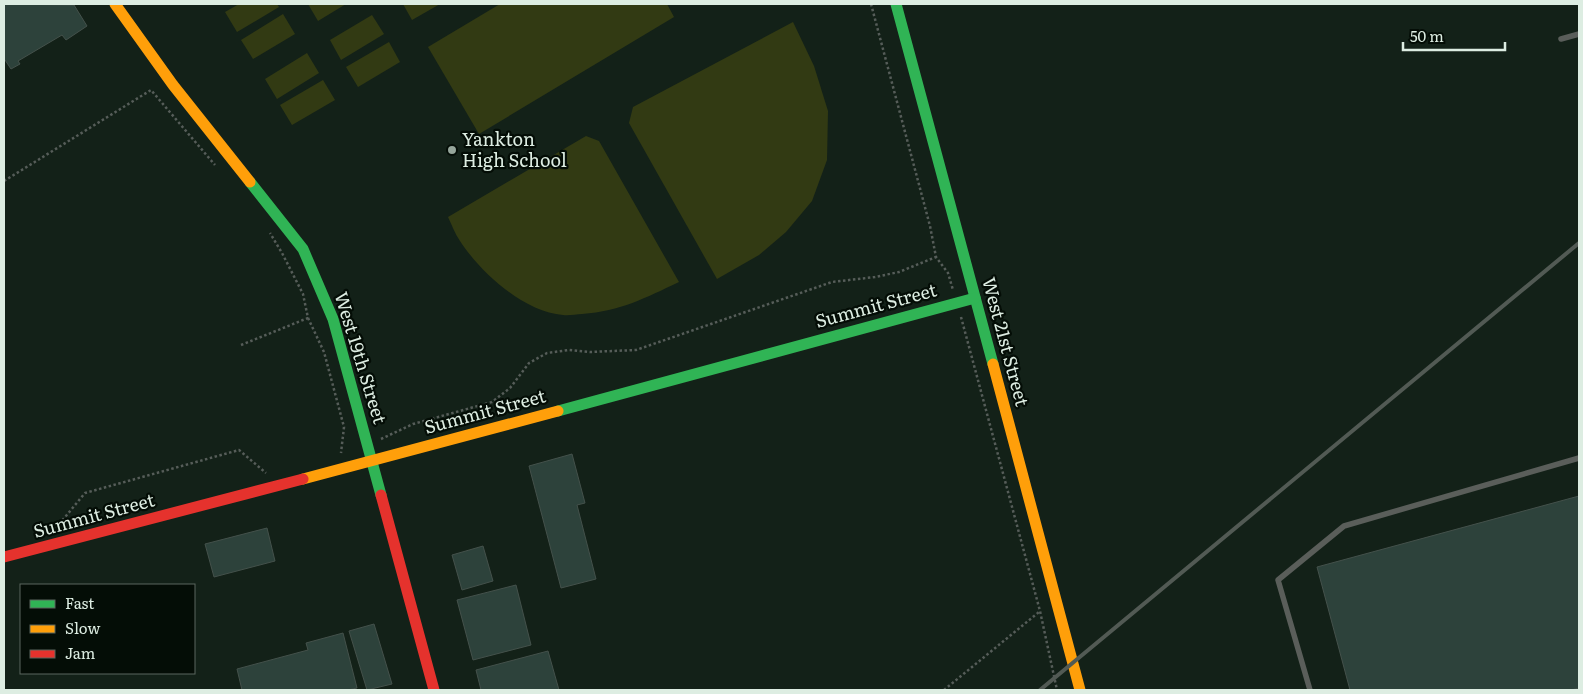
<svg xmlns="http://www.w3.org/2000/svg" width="1583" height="694" font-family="Literata,serif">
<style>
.green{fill:#323a13}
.building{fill:#2d423b;stroke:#44514b}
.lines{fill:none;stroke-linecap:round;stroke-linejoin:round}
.path{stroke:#565d59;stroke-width:2.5;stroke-dasharray:2.5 2.5;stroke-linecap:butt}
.lane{stroke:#5a5e5a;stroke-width:5.5}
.fast{stroke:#30b455;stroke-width:11}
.slow{stroke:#ff9f0a;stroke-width:11}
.jam{stroke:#e5322d;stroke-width:11}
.rail{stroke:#525a54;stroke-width:4}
.poi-dot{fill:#96a69b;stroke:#040d06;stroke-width:2}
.labels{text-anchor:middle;stroke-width:4.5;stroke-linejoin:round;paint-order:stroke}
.poi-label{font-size:18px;fill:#ddede2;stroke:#040d06;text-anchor:start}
.street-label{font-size:18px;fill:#ddede2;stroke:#040d06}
</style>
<rect width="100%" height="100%" fill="#132118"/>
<g class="green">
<path d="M239,4H277L279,7L237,32L225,12Z"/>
<path d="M308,4H346L318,21Z"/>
<path d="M403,4H440L412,20Z"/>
<path d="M500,4H667L674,17L479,134L428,47Z"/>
<path d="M283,14L295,34L253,59L241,40Z"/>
<path d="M372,15L384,34L341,60L330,40Z"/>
<path d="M793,22L814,66L828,111L827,160L812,201L786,232L759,255L717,279L629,123L633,107Z"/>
<path d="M389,42L400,62L358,87L346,67Z"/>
<path d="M307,53L319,73L277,99L265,79Z"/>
<path d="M323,80L335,100L292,125L280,105Z"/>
<path d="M586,136L599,141L679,282C645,298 621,311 582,314C576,314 569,316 563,315C524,312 481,273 460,241C455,234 452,225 448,217Z"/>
</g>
<g class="building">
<path d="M4,4L74,5L87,26L66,40L62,35L18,61L20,64L11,69L5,60L4,61Z"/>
<path d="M572,454L585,503L577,505L596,579L561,588L529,466Z"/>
<path d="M1579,496V688L1571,690H1350L1317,567Z"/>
<path d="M267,528L275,561L214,577L205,544Z"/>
<path d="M483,546L493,581L462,590L452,555Z"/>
<path d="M516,585L531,645L473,660L457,600Z"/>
<path d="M374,624L392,684L367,690L349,631Z"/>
<path d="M343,633L357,688L348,690H242L237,669L308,650L306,643Z"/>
<path d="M548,651L559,690H481L476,670Z"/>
</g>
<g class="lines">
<g class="path">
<path d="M871,4L930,226L936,257L948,273L953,290"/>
<path d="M4,181L151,90L215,165"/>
<path d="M961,317L1040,611L1057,690"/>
<path d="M308,318L324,352L344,427L341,453"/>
<path d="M241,345L308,318L303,294L282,253L270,233"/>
<path d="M381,439L413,424L492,402L510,388L529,363L547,353L569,350L590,352L636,350L832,282L875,277L899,272L936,257"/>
<path d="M56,528L85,493L239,450L266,473"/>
<path d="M944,690L1039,612"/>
</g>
<g class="lane">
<path d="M1561,39L1579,34"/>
<path d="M1310,690L1278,580L1344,526L1579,458"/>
</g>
<g class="fast">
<path d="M896,4L993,364"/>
<path d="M250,182L303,249L333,319L381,495"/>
<path d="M558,411L975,298"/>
</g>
<g class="slow">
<path d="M115,4L173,85L250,182"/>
<path d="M993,364L1080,690"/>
<path d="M303,479L558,411"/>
</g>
<g class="jam">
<path d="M381,495L434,690"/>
<path d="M4,557L303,479"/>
</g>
<path class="rail" d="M1040,690L1579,243"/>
</g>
<circle class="poi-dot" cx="452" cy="150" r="5"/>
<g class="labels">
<g class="poi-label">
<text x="462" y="146">Yankton<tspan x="462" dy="21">High School</tspan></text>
</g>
<g class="street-label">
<text transform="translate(876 306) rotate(-15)" y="6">Summit Street</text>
<text transform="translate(1005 342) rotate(75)" y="6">West 21st Street</text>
<text transform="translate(360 358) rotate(73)" y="6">West 19th Street</text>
<text transform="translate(485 412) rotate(-15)" y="6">Summit Street</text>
<text transform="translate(94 516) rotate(-15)" y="6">Summit Street</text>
</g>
</g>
<rect width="1583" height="694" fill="none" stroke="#ddede2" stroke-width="10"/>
<rect x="20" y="584" width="175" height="90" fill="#040d06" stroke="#5b675e"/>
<rect x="30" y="600" width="25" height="8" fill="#30b455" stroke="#5b675e"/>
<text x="65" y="609" font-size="15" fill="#ddede2">Fast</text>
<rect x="30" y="625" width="25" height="8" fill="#ff9f0a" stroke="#5b675e"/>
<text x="65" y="634" font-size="15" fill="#ddede2">Slow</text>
<rect x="30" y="650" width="25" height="8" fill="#e5322d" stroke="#5b675e"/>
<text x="65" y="659" font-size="15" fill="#ddede2">Jam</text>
<path d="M1403 42v8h102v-8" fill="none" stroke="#ddede2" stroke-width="2.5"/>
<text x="1410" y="42" font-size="15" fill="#ddede2" stroke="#040d06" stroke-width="4" paint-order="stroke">50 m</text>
</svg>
